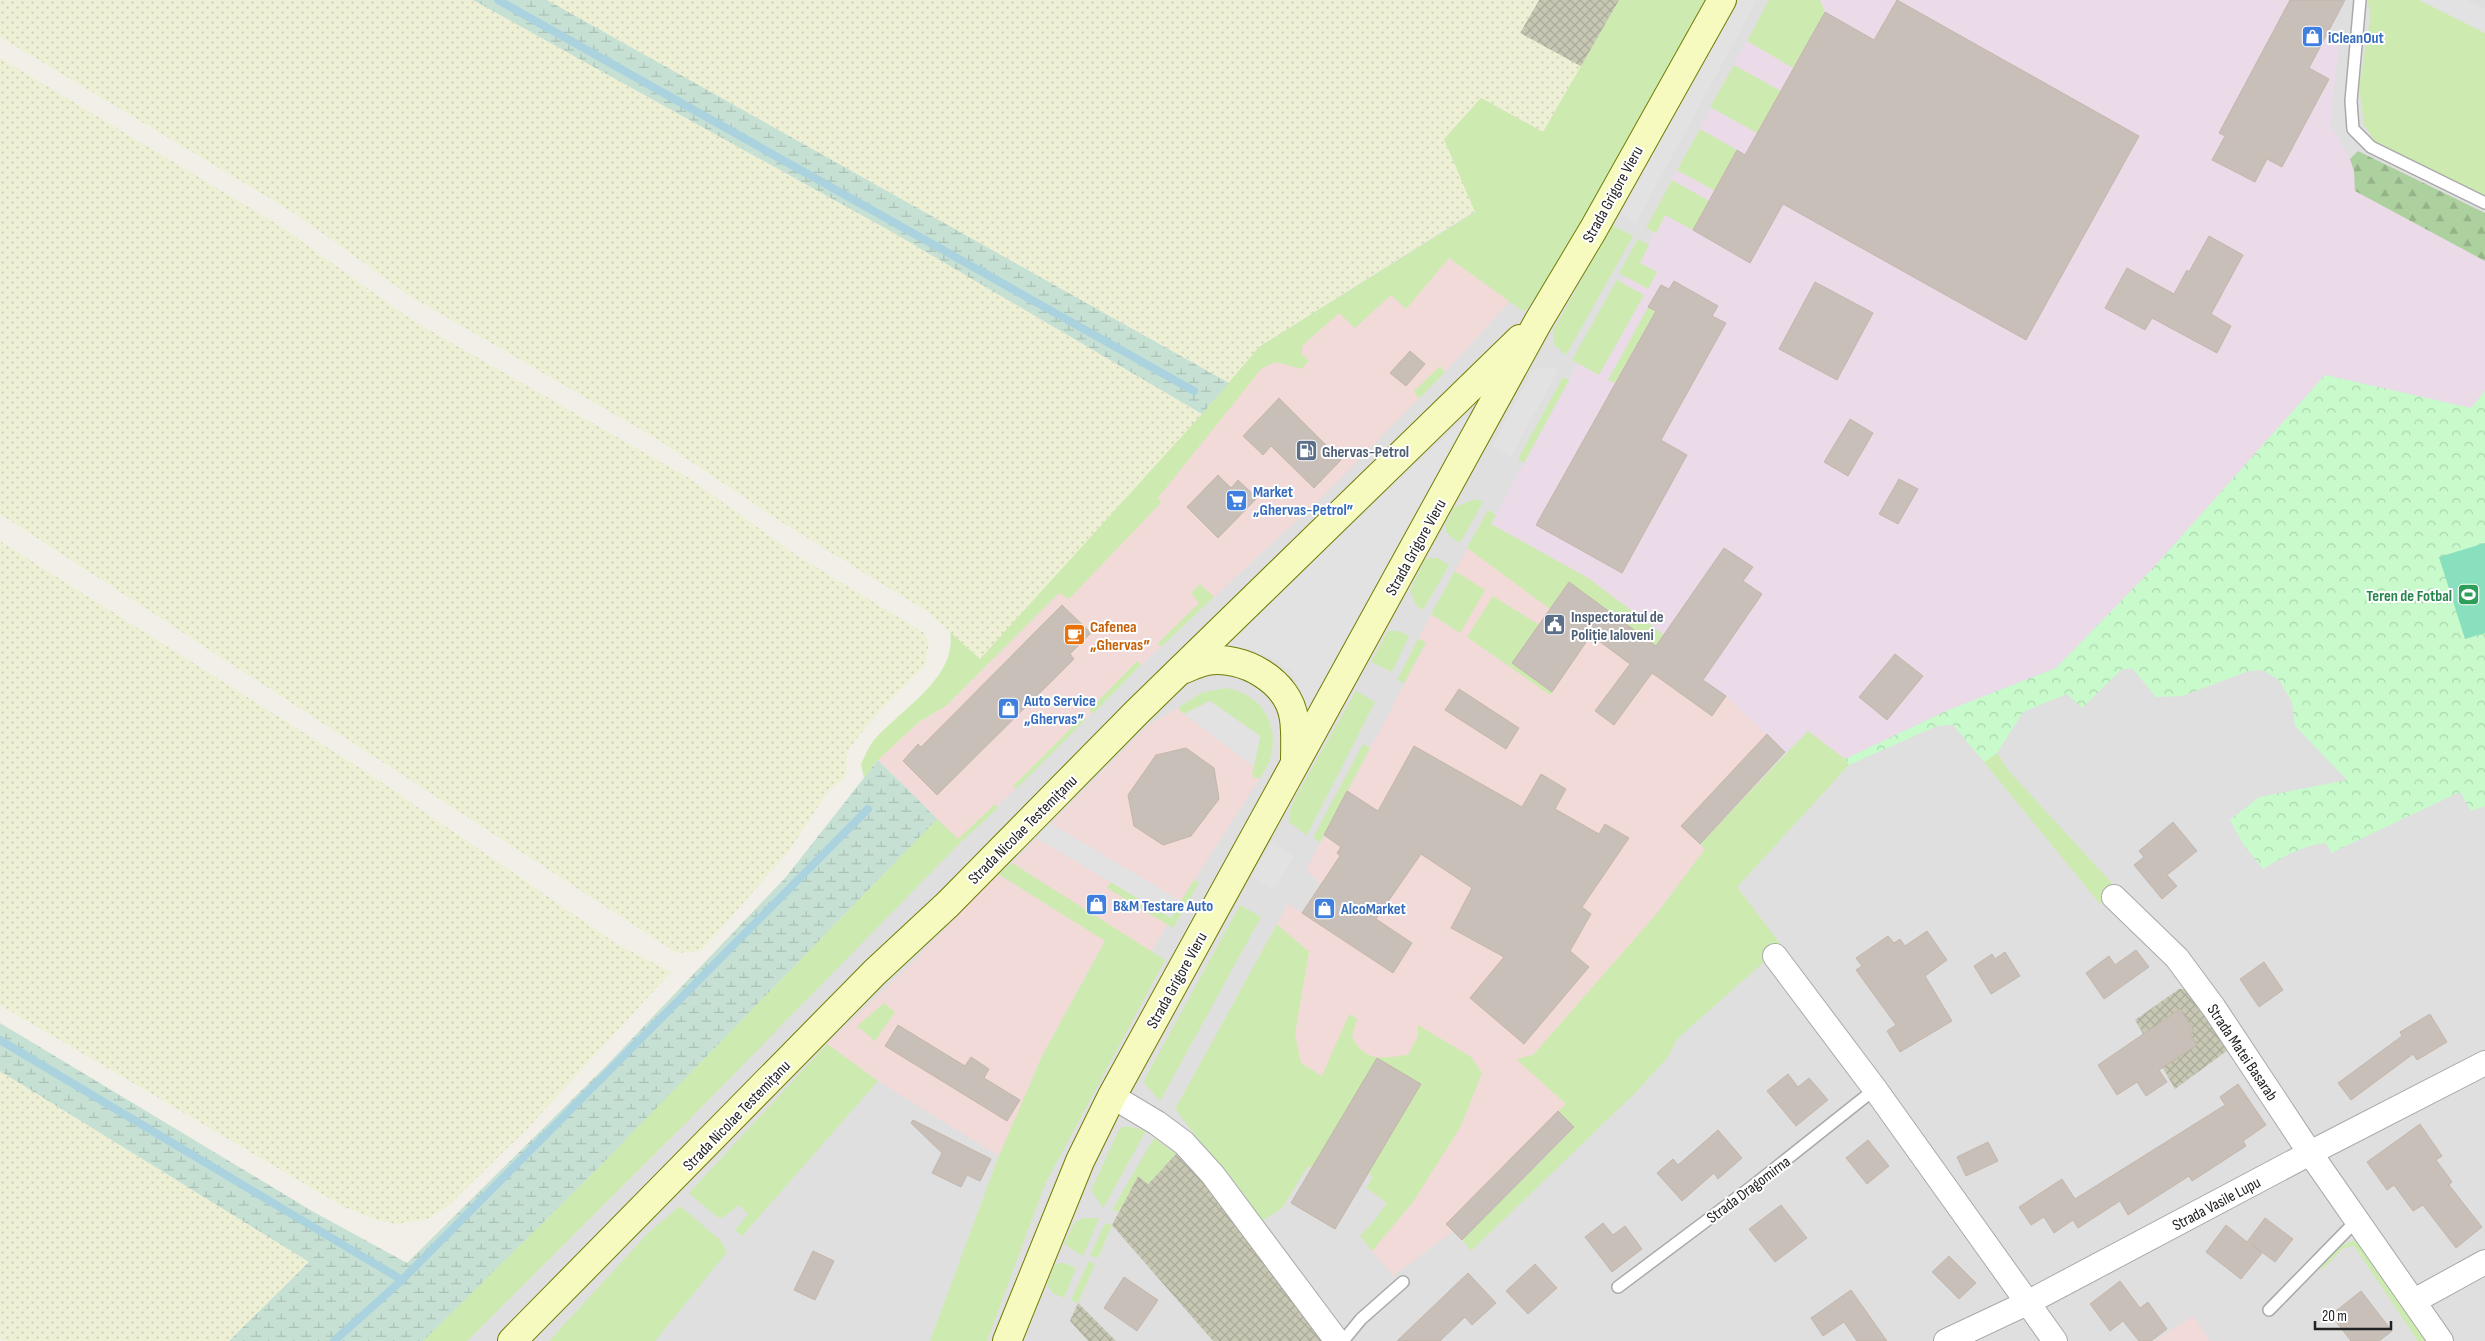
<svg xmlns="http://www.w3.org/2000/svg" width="2485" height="1341" font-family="'Sofia Sans Condensed',sans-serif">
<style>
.residential{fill:#e0dfdf}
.commercial{fill:#f2dad9}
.industrial{fill:#ebdbe8}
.construction{fill:url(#construction-cross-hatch)}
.farmland{fill:url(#farmland-dots)}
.grass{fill:#cdebb0}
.forest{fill:url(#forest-firs)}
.wetland{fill:url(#wetland-marsh)}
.park{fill:url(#park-crowns)}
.pitch{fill:#88e0be}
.parking{fill:#e2e2e2}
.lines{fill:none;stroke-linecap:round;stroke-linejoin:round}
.stream{stroke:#aad3df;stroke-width:8}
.building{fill:#c7bfb8;stroke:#c4b6ab}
.lane-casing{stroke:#a9a9a9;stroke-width:14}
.street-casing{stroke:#a9a9a9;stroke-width:26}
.secondary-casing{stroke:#707d05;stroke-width:30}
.lane{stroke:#fff;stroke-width:11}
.street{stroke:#fff;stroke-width:24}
.secondary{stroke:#f7fabf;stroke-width:28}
.labels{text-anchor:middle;stroke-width:4;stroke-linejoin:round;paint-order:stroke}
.shop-label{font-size:16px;font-weight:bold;fill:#366cbe;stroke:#fff;text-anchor:start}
.street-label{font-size:16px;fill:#222;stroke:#fff}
.service-label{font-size:16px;font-weight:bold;fill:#4e5e75;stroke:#fff;text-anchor:start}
.leisure-label{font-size:16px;font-weight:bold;fill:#27864d;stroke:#fff;text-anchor:end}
.food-label{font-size:16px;font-weight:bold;fill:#c56008;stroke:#fff;text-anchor:start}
</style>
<defs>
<pattern id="construction-cross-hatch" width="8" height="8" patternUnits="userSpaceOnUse" patternTransform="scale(1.25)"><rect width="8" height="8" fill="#c7c7b4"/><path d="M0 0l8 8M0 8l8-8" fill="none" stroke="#abab9a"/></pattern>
<pattern id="farmland-dots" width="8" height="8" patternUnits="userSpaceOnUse" patternTransform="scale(1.25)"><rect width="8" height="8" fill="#eef0d5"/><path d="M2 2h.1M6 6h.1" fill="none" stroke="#ccceb7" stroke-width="1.8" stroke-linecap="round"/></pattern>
<pattern id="forest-firs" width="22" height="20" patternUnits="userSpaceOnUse" patternTransform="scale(1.25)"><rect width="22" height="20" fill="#add19e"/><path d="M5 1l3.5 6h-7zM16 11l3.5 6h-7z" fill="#95b388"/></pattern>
<pattern id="wetland-marsh" width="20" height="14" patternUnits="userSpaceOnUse" patternTransform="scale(1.25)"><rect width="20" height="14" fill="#c6e0d4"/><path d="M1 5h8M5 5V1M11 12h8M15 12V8" fill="none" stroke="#aac0b6"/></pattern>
<pattern id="park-crowns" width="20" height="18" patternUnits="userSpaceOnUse" patternTransform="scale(1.25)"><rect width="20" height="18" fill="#c8facc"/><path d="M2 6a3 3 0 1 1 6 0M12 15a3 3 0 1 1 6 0" fill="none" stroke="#acd6af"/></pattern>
</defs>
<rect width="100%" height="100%" fill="#f2efe9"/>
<path class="residential" d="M1539,0H2485V1341H423L1136,488L1481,98Z"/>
<g class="commercial">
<path d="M1449,257L1510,301L1445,372L1323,496L1141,665L961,842L878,760L919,722L946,706L1059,593L1069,599L1136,488L1202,414L1259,347Z"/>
<path d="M1488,510L1491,524L1588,578L1664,635L1703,680L1726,696L1785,752L1700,844L1705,849L1658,912L1574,1127L1462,1240L1453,1231L1393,1276L1360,1236L1374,1221L1387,1203L1366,1188L1373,1177L1359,1168L1337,1185L1308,1166L1282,1208L1175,1109L1288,904L1302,913L1321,884L1306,870L1426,643L1418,639Z"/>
<path d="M1210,701L1260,736L1252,774L1255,778H1260L1194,880L1151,952L1012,863L1147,726L1179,707L1180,711L1184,714Z"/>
<path d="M998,874L1105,940L1042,1056L999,1156L878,1081L827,1044L909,966Z"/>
<path d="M2193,1316L2210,1341H2155Z"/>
</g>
<path class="industrial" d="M1769,0H2345L2329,30L2340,36L2330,125L2350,159L2354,171L2355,191L2485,261V391L2471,408L2325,375L2155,566L2056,668L1946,711L1845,759L1808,731L1785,752L1726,696L1703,680L1664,635L1588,578L1491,524L1622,283L1635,260L1640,262L1655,233L1646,228Z"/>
<g class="construction">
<path d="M1539,0H1620L1582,67L1520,33Z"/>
<path d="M2179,989H2188L2228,1050L2175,1089L2135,1020Z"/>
<path d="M1176,1154L1205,1184L1322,1341H1213L1112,1225L1138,1176L1148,1184Z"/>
<path d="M1078,1303L1116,1341H1088L1070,1321Z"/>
</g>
<g class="farmland">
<path d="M0,0H473L892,232L1202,414L980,660L928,612L783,523L657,439L410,296L294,213L0,37Z"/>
<path d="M547,0H1539L1520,33L1582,67L1543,132L1481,98L1444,139L1475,211L1259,347L1229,383Z"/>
<path d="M0,58L280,226L415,322L689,478L796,555L923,632L929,642L925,665L881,709L847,751L846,777L829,790L788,852L701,951L677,953L0,514Z"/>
<path d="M0,541L371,775L617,944L671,972L529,1127L448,1206L427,1219L396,1224L377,1220L344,1207L0,1005Z"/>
<path d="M0,1071L309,1262L229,1341H4L0,1338Z"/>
</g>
<g class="grass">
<path d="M1619,0H1708L1551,277L1524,312L1449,258L1406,309L1391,295L1355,328L1339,313L1302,346V354L1309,361L1301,369L1276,362L1262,368L1157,499L1162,501L1157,507L1069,599L1059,593L946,706L919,722L878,760L864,778L861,764C865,756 869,746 874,740C900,710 958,677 950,632L980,659L1202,414L1259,347L1475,212L1444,139L1481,98L1543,132Z"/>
<path d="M1769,0H1820L1825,12L1793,68L1747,41Z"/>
<path d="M2368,0H2419L2485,33V196L2376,143L2364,125L2359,87L2370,20Z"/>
<path d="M1734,65L1781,91L1757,133L1710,107Z"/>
<path d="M1700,129L1737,150L1715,191L1677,170Z"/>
<path d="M1672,180L1709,201L1693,230L1665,215L1656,233L1646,228Z"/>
<path d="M1612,225L1633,236L1566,355L1554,345L1553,331Z"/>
<path d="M1638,239L1649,245L1640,263L1657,272L1648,289L1619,273Z"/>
<path d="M1617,280L1644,295L1599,375L1572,360Z"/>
<path d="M1648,307L1656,311L1615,383L1608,380Z"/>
<path d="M1440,366L1445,372L1421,397H1417L1414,391Z"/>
<path d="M1563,377L1569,380L1524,463L1518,459Z"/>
<path d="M1476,499L1483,502L1460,543C1438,531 1445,526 1454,507Z"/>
<path d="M1488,510L1496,515L1491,524L1588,578L1664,635L1656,646L1550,609L1467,548Z"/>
<path d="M1431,558H1438L1449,565L1423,610L1416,605L1410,591L1425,559Z"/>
<path d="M1455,571L1485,590L1460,633L1431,614Z"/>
<path d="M1200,584L1214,597L1161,647L1158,643L1199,603L1191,593Z"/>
<path d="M1493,596L1539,625L1513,663L1552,692L1550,695L1467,637Z"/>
<path d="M1388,631H1398L1409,636L1392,672L1371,662Z"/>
<path d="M1418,639L1426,642L1404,683L1397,680Z"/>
<path d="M1137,661L1141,665L1093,714L1089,710Z"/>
<path d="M1225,688C1270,694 1287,742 1260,778H1255L1252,774L1260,736L1210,701L1184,714L1180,711L1179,707L1201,693Z"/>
<path d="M1356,691L1375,702L1307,835L1289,822L1290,811L1295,798Z"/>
<path d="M1083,716L1086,719L1016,789L1013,786Z"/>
<path d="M1808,731L1845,759L1849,765L1737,887L1782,946L1677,1039L1668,1057L1635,1093L1471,1251L1462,1240L1574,1128L1558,1111L1566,1104L1516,1059L1533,1055L1658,912L1705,849L1700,844Z"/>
<path d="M1363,744L1370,748L1320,843L1313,837Z"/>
<path d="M1997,753L2008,770L2119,891L2100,904L1984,762Z"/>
<path d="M995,804L998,808L961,842L691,1118L467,1341H423L597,1169L937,819L958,839Z"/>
<path d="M1012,863L1165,960L1045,1184L987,1341H930L998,1158L1042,1056L1105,941L998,874Z"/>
<path d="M1194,880L1199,883L1173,928L1107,888L1111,882L1171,917Z"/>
<path d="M1240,905L1261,917L1160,1101L1143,1082Z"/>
<path d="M1277,924L1309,952L1295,1034L1301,1063L1322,1076L1349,1014L1357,1019L1352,1036C1364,1063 1383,1058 1408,1055L1418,1036V1025L1471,1057L1482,1073L1461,1126L1413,1202L1372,1251L1360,1236L1374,1221L1387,1203L1366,1188L1373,1177L1368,1173L1421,1084L1312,1168L1308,1166L1282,1208L1262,1221L1175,1109Z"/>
<path d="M884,1003L895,1012L875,1041L857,1026Z"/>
<path d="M827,1044L878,1081L742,1236L735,1230L748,1214L739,1205L722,1218L717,1217L689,1193Z"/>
<path d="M1127,1126L1146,1131L1103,1208L1091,1190L1120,1128Z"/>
<path d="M1154,1138L1176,1154L1148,1184L1138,1176L1119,1212L1112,1210Z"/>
<path d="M680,1206L721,1241L727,1252L655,1341H549L648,1233Z"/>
<path d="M1084,1218H1099L1083,1256L1064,1244L1075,1222Z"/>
<path d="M1105,1223L1112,1225L1098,1258L1090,1255Z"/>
<path d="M2359,1239L2426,1341H2418L2354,1246L2343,1248L2322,1270L2320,1266L2339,1246Z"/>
<path d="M1089,1261L1095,1264L1078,1303L1071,1300Z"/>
<path d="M1064,1263L1076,1268L1064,1298L1053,1293L1047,1284L1055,1264Z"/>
</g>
<path class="forest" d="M2358,151L2485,213V261L2355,191L2354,171L2350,159Z"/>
<g class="wetland">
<path d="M473,0H547L1229,383L1202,414L892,232Z"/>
<path d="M878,760L937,819L597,1169L423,1341H229L309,1262L0,1071V1023L312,1211L407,1263L605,1067L786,877Z"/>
</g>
<path class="park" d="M2325,375L2471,408L2485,391V806L2471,811L2460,792L2331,853L2326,843C2303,845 2283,857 2263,869L2243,844L2230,820L2259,797L2347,780L2295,726L2292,702L2279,680L2262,670L2249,671L2182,696L2156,697L2132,668L2121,670L2082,708L2067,694L2023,712L1997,753L1984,762L1953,725L1937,726L1849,765L1845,759L1946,711L2056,668L2155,566Z"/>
<path class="pitch" d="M2485,543V633L2465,639L2439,557Z"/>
<g class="parking">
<path d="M1736,0H1757L1636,223L1620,214Z"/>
<path d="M2419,0H2466L2485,9V33Z"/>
<path d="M1551,367L1558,370L1511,457L1492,446L1534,369Z"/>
<path d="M1481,403L1309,716L1299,686L1290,670L1273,659L1250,649L1222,646Z"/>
<path d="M1210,701L1260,736L1254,767L1184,714Z"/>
<path d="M1050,823L1181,901L1171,918L1036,838Z"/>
<path d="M1271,842L1294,856L1274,890L1251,876Z"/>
</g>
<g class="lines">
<g class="stream">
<path d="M498,0L1194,391"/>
<path d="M0,1040L402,1280"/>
<path d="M334,1341L402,1280L868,809"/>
</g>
</g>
<g class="building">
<path d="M1897,0L2139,136L2026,340L1783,204L1750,263L1693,230L1737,150L1745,155L1825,12L1874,40Z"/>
<path d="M2290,0H2345L2309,68L2329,79L2282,167L2267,159L2255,182L2212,160L2225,136L2219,133Z"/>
<path d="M2209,236L2243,255L2211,314L2231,326L2217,353L2152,318L2145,330L2105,308L2127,268L2174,294L2187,270L2189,272Z"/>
<path d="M1674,281L1718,306L1712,316L1726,323L1661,440L1687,455L1622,573L1536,525L1656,311L1648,307L1661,285L1669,289Z"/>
<path d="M1815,282L1873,313L1837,380L1779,349Z"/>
<path d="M1410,351L1425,364L1406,386L1390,373Z"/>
<path d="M1279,398L1341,460L1314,488L1271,446L1263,455L1243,436Z"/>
<path d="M1850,419L1873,433L1848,476L1824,462Z"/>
<path d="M1218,475L1231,488L1238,480L1257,498L1218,538L1187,507Z"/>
<path d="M1899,479L1918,489L1898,524L1879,514Z"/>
<path d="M1724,548L1753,567L1743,581L1762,594L1703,680L1726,696L1712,716L1652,673L1614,725L1595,711L1630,664L1591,635L1552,692L1512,663L1569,582L1656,646Z"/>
<path d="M1062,605L1091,633L1070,654L1074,659L937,795L903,761L918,744L921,747Z"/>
<path d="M1895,654L1923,676L1887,720L1859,697Z"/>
<path d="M1459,689L1519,728L1506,749L1445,710Z"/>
<path d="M1767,734L1785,752L1700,844L1681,826Z"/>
<path d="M1414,746L1522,807L1541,774L1566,789L1555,809L1599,834L1605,824L1629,838L1582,907L1591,914L1570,951L1589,967L1524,1044L1470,998L1504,957L1451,928L1472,888L1421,854L1376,919L1412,943L1393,973L1302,913L1340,856L1337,853L1341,847L1324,835L1347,791L1378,811Z"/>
<path d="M1186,748L1214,768L1219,799L1191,836L1163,845L1134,826L1128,795L1156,755Z"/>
<path d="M2173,822L2197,851L2167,875L2177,886L2162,899L2134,865L2144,857L2139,851Z"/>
<path d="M1927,931L1947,960L1925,976L1952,1021L1900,1052L1887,1031L1896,1025L1856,970L1862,966L1856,958L1888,936L1894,943L1900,939L1905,946Z"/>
<path d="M2136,950L2149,967L2104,999L2086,973L2109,956L2115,965Z"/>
<path d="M2005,952L2020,976L1991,994L1974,966L1992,954L1995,959Z"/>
<path d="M2264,962L2283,990L2259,1007L2240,979Z"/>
<path d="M2180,1009L2194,1031L2190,1034L2197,1045L2159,1070L2167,1082L2146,1096L2137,1082L2117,1095L2098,1065Z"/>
<path d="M2430,1014L2447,1042L2417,1060L2413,1054L2351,1100L2338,1083L2402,1036L2400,1032Z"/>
<path d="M898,1025L965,1066L971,1057L989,1069L984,1078L1020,1100L1007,1121L885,1046Z"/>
<path d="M1377,1058L1421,1084L1335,1229L1291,1203Z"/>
<path d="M1788,1074L1798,1087L1809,1078L1828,1100L1796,1126L1767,1091Z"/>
<path d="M2238,1084L2266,1125L2243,1141L2246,1146L2192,1181L2189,1176L2128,1215L2120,1201L2078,1228L2073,1220L2054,1233L2044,1217L2031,1225L2019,1207L2062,1179L2075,1199L2225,1105L2220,1097Z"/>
<path d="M1558,1111L1574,1127L1462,1240L1446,1224Z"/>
<path d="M913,1120L991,1159L980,1181L967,1175L961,1187L932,1173L942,1153L911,1123Z"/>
<path d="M2420,1124L2442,1156L2436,1160L2452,1182L2449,1185L2482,1227L2456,1248L2423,1205L2413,1211L2394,1185L2387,1190L2367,1162Z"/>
<path d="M1718,1130L1742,1158L1718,1179L1714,1173L1682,1201L1657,1173L1673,1159L1678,1165Z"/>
<path d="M1868,1140L1889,1166L1867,1184L1846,1158Z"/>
<path d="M1988,1142L1998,1161L1966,1176L1957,1157Z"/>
<path d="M1781,1205L1807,1238L1775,1262L1749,1229Z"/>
<path d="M2265,1218L2293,1239L2275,1262L2251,1244L2262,1253L2241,1279L2206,1252L2226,1225L2247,1242Z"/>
<path d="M1603,1223L1613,1235L1625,1226L1642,1249L1612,1272L1585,1237Z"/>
<path d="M813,1251L834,1261L815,1300L794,1290Z"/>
<path d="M1949,1256L1976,1283L1959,1299L1932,1272Z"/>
<path d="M1535,1264L1557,1288L1528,1314L1506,1291Z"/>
<path d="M1468,1273L1496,1303L1472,1325L1465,1317L1440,1341H1397Z"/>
<path d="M1124,1277L1158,1300L1137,1331L1104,1308Z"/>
<path d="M2120,1281L2140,1308L2148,1302L2167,1329L2151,1341H2139L2123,1321L2110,1331L2090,1304Z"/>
<path d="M1851,1290L1887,1341H1857L1844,1322L1823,1336L1811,1318Z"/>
<path d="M2361,1291L2392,1331L2379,1341H2351L2331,1315Z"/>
</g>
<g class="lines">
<defs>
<g id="lane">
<path d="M2360,0L2351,101L2353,129L2371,147L2485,203"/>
<path d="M1618,1287L1754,1185L1875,1089"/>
<path d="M2269,1310L2357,1220"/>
<path d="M1343,1341L1361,1319L1403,1282"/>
</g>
<g id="street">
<path d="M2114,897L2177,958L2214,1008L2310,1153L2441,1341"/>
<path d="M1775,956L1875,1089L2055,1341"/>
<path d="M1112,1096L1157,1123L1184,1143L1213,1175L1337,1341"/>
<path d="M2414,1301L2485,1262"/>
<path d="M1946,1341L2027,1303L2310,1153L2485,1063"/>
</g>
<g id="secondary">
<path d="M1182,670C1190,667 1199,662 1207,661C1243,655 1289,681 1294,719C1296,733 1295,748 1295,762"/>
<path d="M512,1341L875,972L948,904L1137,712L1520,339"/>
<path d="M1007,1341L1080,1161L1112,1096L1538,322L1593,230L1722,0"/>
</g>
</defs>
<use href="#lane" class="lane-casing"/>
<use href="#street" class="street-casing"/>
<use href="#secondary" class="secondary-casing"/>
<use href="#lane" class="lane"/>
<use href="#street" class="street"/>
<use href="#secondary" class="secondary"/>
</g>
<defs>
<symbol id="shop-square" viewBox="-11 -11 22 22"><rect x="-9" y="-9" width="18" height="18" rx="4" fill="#3f7fe0" stroke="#fff"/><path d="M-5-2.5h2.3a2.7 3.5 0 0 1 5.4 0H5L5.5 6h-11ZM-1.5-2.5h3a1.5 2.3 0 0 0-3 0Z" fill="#fff"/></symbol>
<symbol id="fuel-square" viewBox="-11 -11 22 22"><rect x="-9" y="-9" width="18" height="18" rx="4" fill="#5c6f8a" stroke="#fff"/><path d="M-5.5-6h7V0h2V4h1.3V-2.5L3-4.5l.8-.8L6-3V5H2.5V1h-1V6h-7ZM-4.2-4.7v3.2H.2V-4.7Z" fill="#fff"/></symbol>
<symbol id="supermarket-square" viewBox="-11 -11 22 22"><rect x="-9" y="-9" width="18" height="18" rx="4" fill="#3f7fe0" stroke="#fff"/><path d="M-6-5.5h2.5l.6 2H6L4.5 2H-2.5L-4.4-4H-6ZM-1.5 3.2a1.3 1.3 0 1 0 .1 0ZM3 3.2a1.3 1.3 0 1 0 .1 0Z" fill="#fff"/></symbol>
<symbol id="stadium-square" viewBox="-11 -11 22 22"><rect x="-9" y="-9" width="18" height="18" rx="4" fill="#2e9e5b" stroke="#fff"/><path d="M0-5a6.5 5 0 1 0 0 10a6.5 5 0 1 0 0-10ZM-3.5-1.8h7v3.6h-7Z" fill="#fff"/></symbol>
<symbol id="civic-square" viewBox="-11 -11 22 22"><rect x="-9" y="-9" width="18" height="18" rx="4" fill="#5c6f8a" stroke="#fff"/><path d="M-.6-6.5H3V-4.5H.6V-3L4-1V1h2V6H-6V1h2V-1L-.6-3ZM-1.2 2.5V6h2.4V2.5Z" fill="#fff"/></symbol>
<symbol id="cafe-square" viewBox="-11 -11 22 22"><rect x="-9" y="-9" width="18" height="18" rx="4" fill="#e8710a" stroke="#fff"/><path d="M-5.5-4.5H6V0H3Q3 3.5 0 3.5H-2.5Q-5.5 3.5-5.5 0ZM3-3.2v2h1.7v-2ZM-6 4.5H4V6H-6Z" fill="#fff"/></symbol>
</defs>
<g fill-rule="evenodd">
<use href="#shop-square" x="2300" y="24" width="25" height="25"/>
<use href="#fuel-square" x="1294" y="438" width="25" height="25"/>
<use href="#supermarket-square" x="1224" y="488" width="25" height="25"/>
<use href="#stadium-square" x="2456" y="582" width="25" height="25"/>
<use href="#civic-square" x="1542" y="612" width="25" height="25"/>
<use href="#cafe-square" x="1062" y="622" width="25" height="25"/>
<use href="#shop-square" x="996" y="696" width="25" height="25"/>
<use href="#shop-square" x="1084" y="892" width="25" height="25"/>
<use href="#shop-square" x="1312" y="896" width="25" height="25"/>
</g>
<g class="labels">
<g class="shop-label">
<text x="2328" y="43">iCleanOut</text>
<text x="1253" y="497">Market<tspan x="1253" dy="18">„Ghervas-Petrol”</tspan></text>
<text x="1024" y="706">Auto Service<tspan x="1024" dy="18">„Ghervas”</tspan></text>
<text x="1113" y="911">B&amp;M Testare Auto</text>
<text x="1341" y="914">AlcoMarket</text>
</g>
<g class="street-label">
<text transform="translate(1612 194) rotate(-61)" y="6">Strada Grigore Vieru</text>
<text transform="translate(1415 547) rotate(-61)" y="6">Strada Grigore Vieru</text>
<text transform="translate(1022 829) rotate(-45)" y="6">Strada Nicolae Testemițanu</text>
<text transform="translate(1176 980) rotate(-61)" y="6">Strada Grigore Vieru</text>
<text transform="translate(2243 1052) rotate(56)" y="6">Strada Matei Basarab</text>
<text transform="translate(736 1115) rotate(-46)" y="6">Strada Nicolae Testemițanu</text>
<text transform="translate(1748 1189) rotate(-37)" y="6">Strada Dragomirna</text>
<text transform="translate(2216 1203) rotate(-28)" y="6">Strada Vasile Lupu</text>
</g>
<g class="service-label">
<text x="1322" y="457">Ghervas-Petrol</text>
<text x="1571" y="622">Inspectoratul de<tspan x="1571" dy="18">Poliție Ialoveni</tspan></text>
</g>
<g class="leisure-label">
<text x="2452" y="601">Teren de Fotbal</text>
</g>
<g class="food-label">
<text x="1090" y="632">Cafenea<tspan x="1090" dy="18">„Ghervas”</tspan></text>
</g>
</g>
<path d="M2315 1321v8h76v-8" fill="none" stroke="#222222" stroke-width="2.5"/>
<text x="2322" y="1321" font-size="15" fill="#222222" stroke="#ffffff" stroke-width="4" paint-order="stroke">20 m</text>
</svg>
